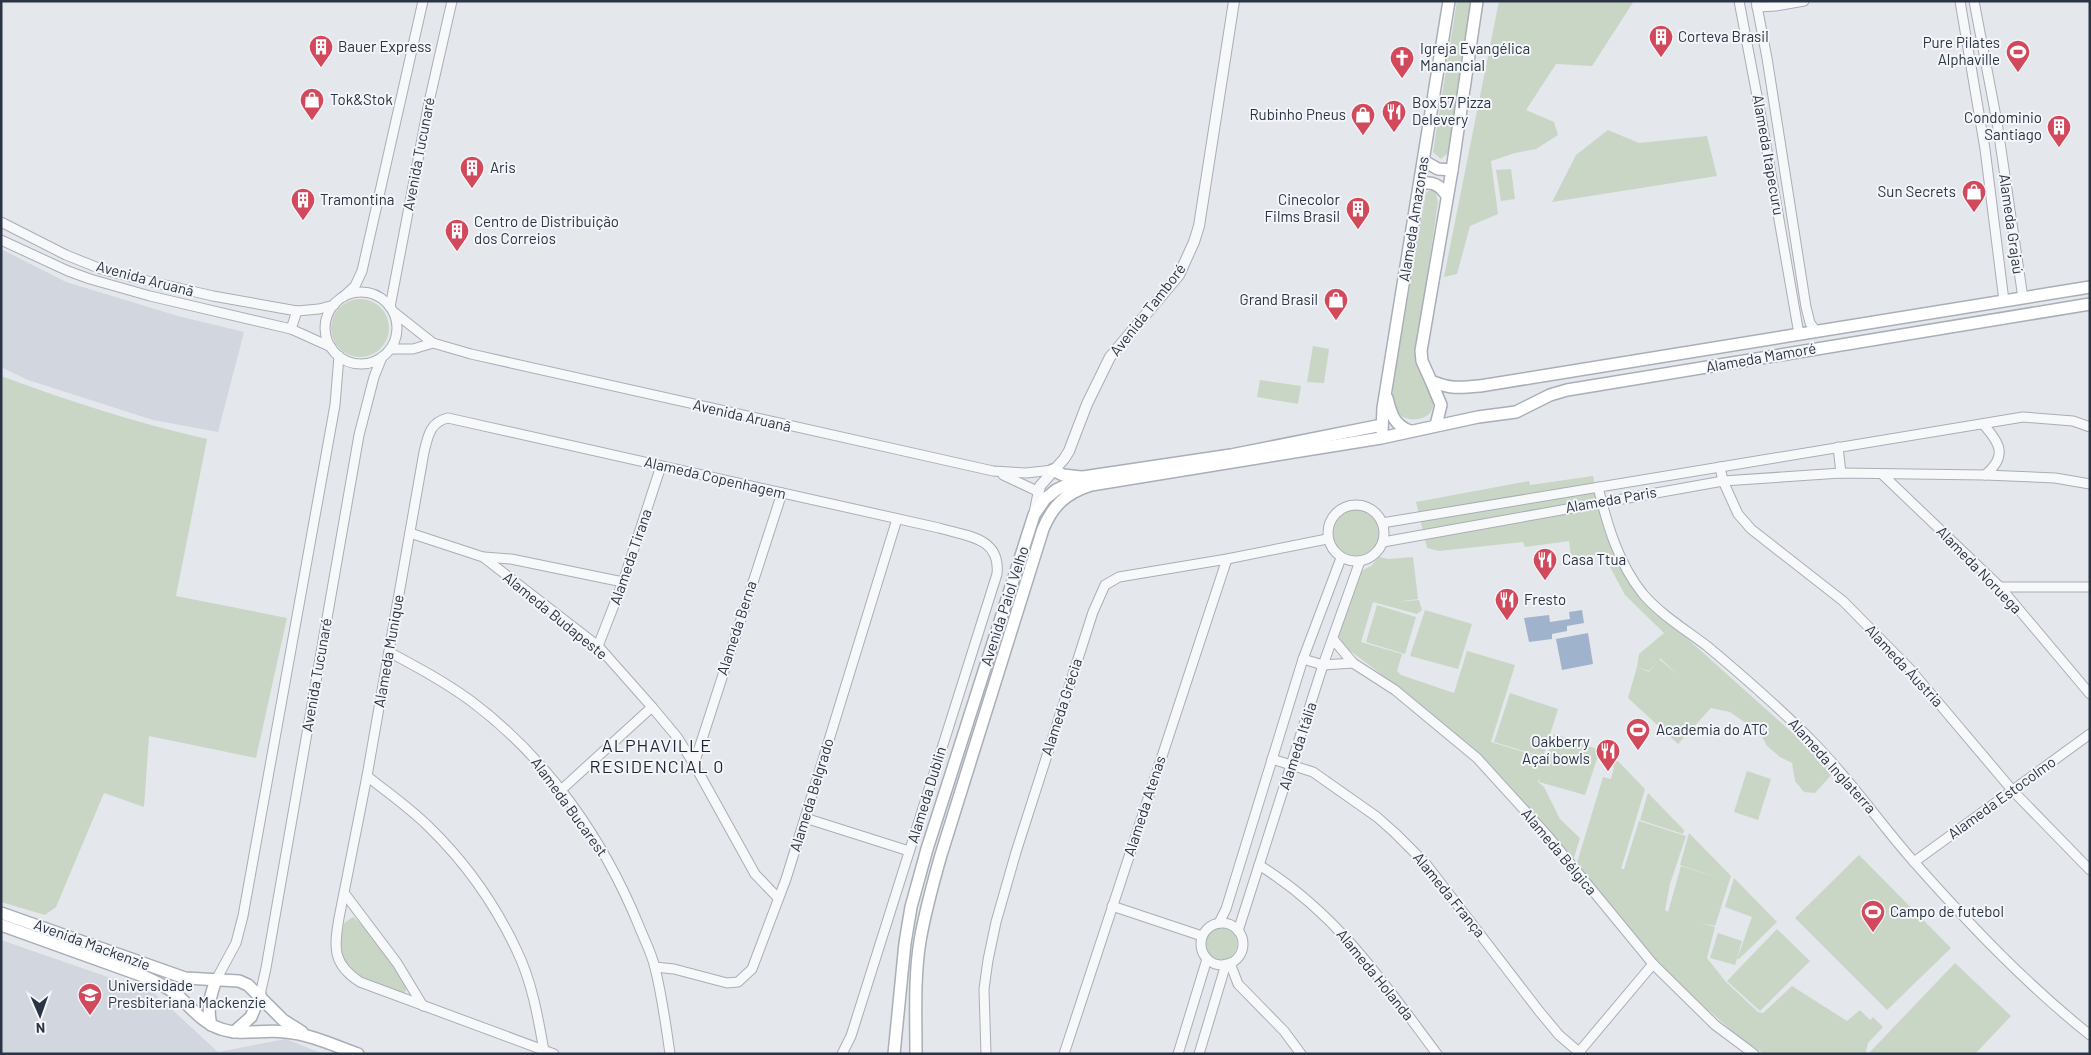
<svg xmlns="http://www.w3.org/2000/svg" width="2091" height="1055" font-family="Barlow,sans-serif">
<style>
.built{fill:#d2d6de}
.green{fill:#c9d6c5}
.water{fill:#9fb4cc}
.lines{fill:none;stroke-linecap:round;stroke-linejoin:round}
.minor-casing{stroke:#a9aeb7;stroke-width:11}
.tertiary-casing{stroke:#a9aeb7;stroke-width:12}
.secondary-casing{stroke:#a9aeb7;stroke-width:14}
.minor{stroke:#f7f8fa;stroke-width:9}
.tertiary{stroke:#f7f8fa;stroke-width:10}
.secondary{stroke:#fff;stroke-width:11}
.labels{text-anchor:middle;stroke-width:4;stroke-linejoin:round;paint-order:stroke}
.poi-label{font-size:15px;fill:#2b3445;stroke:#f4f6f9;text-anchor:start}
.street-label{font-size:15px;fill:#2b3445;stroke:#f4f6f9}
.quarter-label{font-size:18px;letter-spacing:1px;fill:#1d2536;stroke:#f4f6f9}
</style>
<rect width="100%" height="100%" fill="#e4e7ec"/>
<g class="built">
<path d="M1,249L66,282L178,316L244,332L218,432L153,420L28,380L1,367Z"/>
<path d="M1,940L154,993L218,1052L286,1039L323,1054H1Z"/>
</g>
<g class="green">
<path d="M1457,1H1474L1449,152L1441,159L1433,152Z"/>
<path d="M1499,1H1634L1592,66L1556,64L1526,110L1554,122L1558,135L1536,149L1515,153L1491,161L1498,214L1470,226L1457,274L1444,277Z"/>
<path d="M1608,130L1639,143L1707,136L1717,176L1552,202L1576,155Z"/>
<path d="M1511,169L1515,199L1501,201L1496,170Z"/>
<path d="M1435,189L1438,202L1415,360L1435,402C1433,405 1432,411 1430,413C1421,423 1400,421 1395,409C1392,403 1393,393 1393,385L1426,192Z"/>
<circle cx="360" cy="328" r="29"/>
<path d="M1313,346L1329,349L1324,383L1307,382Z"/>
<path d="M1,376C69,401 137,423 207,439L176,596L287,618L256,758L149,736L144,807L104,793L56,907L45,915L1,902Z"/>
<path d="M1260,380L1301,386L1298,404L1257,397Z"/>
<path d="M1593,476L1605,533L1633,590L1835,771L1815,793L1804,792L1795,781L1792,763L1780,757L1767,746L1760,733L1730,712L1711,708L1678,744L1628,698L1637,667L1649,672L1659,659L1678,675L1660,658L1649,671L1637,667L1639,654L1664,633L1625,595L1603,554L1571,557L1569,541L1525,547L1523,542L1439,551L1427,548L1416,502L1529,481L1530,485Z"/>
<circle cx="1356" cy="533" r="23"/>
<path d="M1379,557L1389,559L1413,557L1418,599L1396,602L1419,600L1422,610L1417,614L1373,602L1361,642L1402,654L1397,671L1401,675L1454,693L1467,651L1515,665L1491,742L1546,759L1554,734L1600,750L1585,795L1539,782L1540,776L1538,782L1544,787L1560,819L1580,838L1573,861L1485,761L1415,700L1340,643L1339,634L1359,572L1371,566Z"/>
<path d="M1377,605L1416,617L1405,654L1366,642Z"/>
<path d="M1425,610L1472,624L1458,669L1410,656Z"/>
<path d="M1510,693L1558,709L1543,757L1494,742Z"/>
<path d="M1612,755L1645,789L1621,869H1624L1639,821L1686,836L1670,884L1665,910L1668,912L1681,866L1723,879L1680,865L1689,833L1731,876L1715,926L1701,923L1715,927L1707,958L1726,982L1758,1012L1763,1013L1792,986L1847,1021L1860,1010L1870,1020L1873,1017L1883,1027L1868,1043L1866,1051L1869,1054H1764L1738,1036L1673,980L1641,946L1576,866L1603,777L1611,779L1614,768L1608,764Z"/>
<path d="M1747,771L1771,779L1758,820L1734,812Z"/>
<path d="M1648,793L1684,830L1683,834L1640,820Z"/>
<path d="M1859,855L1951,948L1887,1010L1795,918Z"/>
<path d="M1734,878L1777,922L1739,959H1737L1752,917L1725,907Z"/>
<path d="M353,917C376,935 391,963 407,988L404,995C384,988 339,977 340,950C340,941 343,931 344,923Z"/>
<circle cx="1221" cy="944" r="16"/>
<path d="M1777,929L1810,961L1760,1011L1727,981Z"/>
<path d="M1718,933L1742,941L1735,965L1710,958Z"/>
<path d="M1955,963L2011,1016L1975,1054L1869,1053Z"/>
</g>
<g class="water">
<path d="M1582,610L1584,623L1567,626V631L1552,634V639L1529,642L1524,618L1549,615L1550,622L1570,619L1569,612Z"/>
<path d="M1588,633L1593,664L1562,670L1556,639Z"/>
</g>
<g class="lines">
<defs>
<g id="minor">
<path d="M1739,1L1762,122L1799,334"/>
<path d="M1756,1L1767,58L1806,307L1810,323L1816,331"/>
<path d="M1960,1L1985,149L2004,301"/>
<path d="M1974,1L1997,122L2023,298"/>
<path d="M1757,7L1776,6L1804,1"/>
<path d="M1,222L66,255L101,269L135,278L213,296L297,311L319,309L334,305"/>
<path d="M1,240L68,271L90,279L150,296L291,329L331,347"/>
<circle cx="361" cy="328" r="36"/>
<path d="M343,297L355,286L362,271L423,1"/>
<path d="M390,307L429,102L452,1"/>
<path d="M395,313L433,343L471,354L993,471L1026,473L1053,470"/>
<path d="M291,329L297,311"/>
<path d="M391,349H413L433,343"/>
<path d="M1983,424C2000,443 2008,456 1985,475"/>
<path d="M1838,447L1841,473"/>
<path d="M1720,467L1723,481L1738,514L1751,529L1843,601L1909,668L2013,791L2090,870"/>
<path d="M1003,475L1037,491"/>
<path d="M1883,475L2000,587L2090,694"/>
<path d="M1598,487C1607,524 1618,563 1643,594C1660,614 1686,630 1707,646C1744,677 1780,708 1813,742C1851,780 1880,824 1915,863C1970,925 2026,984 2090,1035"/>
<circle cx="1356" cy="533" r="28"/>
<path d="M1382,523L2023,417L2073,421L2090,427"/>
<path d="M410,533L483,557L598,646L652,707L677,737L694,764L755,874L778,898"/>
<path d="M1383,542L1723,481L1841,473L1985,475L2055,478L2090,484"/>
<path d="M484,557L511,559L623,582"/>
<path d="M2000,587H2090"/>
<path d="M1333,639L1353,663L1395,690L1477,758L1547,835L1653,964L1715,1025L1754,1054"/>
<path d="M598,646L623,582L661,466"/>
<path d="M389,652C417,667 445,682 471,701C547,758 603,838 639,926C644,939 652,954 655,968C662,996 666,1025 670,1054"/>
<path d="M1303,659L1323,665L1353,663"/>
<path d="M1272,759L1313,772L1377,817L1395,833L1426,864L1539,1011L1559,1035L1581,1054"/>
<path d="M694,764L782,493"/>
<path d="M367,776C388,793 410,808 429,827C465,862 496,906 517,951C532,982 538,1017 544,1051"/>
<path d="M561,790L652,707"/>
<path d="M805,818L909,851"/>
<path d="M1914,862L2090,734"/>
<path d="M1259,865C1338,914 1383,982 1437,1054"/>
<path d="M345,894L397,963L423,1006"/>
<path d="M1112,906L1202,936"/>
<path d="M1219,923L1226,909L1303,659L1341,558"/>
<circle cx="1222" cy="944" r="21"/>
<path d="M1238,931L1323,665L1360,561"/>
<path d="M1230,963L1238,984L1284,1031L1301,1054"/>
<path d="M655,967L674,969L727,983L738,982L752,969L786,879L805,818L897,519"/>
<path d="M216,980L236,943L243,916L335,405L339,356"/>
<path d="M260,995L266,968L359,435L374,377L382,357"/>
<path d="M1579,1052L1653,964"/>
<path d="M554,1054L360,982C332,964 334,947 339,918L367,776L424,452C428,436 430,422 448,418L939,528C966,536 1001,537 997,574L851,1036L842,1054"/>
<path d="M986,1054L984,989L988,960L996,922L1016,852L1093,612L1105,585L1119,577L1227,559L1327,539"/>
<path d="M1064,1054L1227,559"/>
<path d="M1178,1054L1207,959"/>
<path d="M1199,1054L1226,964"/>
</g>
<path id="tertiary" d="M1034,515L1040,486L1064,459L1069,451L1087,404L1110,357L1179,275L1194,242L1199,226L1234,1"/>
<g id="secondary">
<path d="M1477,1L1452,170L1421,351L1422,361L1431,381C1450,389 1459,388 1480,386L2090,287"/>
<path d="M1424,161L1438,169L1452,170"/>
<path d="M1420,184C1433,181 1440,185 1447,196"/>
<path d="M1431,381L1441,405L1436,425"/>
<path d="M1387,398C1391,414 1394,425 1410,431"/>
<path d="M1382,431L1383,408L1449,1"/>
<path d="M1053,470L1063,475L1081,477"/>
<path d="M1,913L185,978L239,981L248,985L283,1020L302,1032"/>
<path d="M1,925L143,976C154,981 166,986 176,994C190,1006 202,1023 221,1029C241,1036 264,1029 285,1032C310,1034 335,1046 358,1054"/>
<path d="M211,1025C207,1009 210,996 216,980"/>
<path d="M234,1032L251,1017L260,995"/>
<path d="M894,1054L905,943L911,907L927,849L1034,515L1045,499L1056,490L1083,477L1231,455L1382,425"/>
<path d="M916,1054C916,1017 914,978 920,941C925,912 933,883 941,855L1043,529C1053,505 1066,493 1091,485L1381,438L1478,417L1516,412L1550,395L1567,390L2090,304"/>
</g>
</defs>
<use href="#minor" class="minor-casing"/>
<use href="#tertiary" class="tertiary-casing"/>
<use href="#secondary" class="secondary-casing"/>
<use href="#minor" class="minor"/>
<use href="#tertiary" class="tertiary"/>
<use href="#secondary" class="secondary"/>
</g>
<defs>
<symbol id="building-pin" viewBox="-11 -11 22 30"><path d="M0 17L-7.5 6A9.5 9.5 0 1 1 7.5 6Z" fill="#d1495b" stroke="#f4f6f9"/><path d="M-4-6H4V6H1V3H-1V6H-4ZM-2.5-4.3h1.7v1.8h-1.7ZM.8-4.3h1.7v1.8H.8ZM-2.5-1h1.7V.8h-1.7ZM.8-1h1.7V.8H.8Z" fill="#fff"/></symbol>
<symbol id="stadium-pin" viewBox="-11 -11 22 30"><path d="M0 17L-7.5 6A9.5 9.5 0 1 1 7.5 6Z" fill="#d1495b" stroke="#f4f6f9"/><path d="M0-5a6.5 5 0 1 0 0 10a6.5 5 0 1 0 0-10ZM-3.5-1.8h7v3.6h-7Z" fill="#fff"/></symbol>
<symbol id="church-pin" viewBox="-11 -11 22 30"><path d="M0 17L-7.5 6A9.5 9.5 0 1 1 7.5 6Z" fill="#d1495b" stroke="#f4f6f9"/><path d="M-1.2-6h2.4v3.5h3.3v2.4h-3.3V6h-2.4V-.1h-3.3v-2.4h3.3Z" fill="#fff"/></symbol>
<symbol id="shop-pin" viewBox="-11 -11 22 30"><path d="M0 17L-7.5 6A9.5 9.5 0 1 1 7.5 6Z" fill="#d1495b" stroke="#f4f6f9"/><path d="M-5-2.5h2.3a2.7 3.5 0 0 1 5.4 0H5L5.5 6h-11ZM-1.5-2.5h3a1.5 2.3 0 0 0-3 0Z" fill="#fff"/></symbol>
<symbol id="restaurant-pin" viewBox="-11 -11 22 30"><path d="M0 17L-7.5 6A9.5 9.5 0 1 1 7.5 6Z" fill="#d1495b" stroke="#f4f6f9"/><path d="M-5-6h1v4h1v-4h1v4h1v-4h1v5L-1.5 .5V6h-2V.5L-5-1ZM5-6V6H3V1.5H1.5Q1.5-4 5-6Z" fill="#fff"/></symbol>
<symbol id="university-pin" viewBox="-11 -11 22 30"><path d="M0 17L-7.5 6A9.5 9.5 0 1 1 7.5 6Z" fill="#d1495b" stroke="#f4f6f9"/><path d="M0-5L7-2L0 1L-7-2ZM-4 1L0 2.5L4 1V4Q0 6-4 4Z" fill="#fff"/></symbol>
</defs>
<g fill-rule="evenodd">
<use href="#building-pin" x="1647" y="23" width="28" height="38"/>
<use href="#building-pin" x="307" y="33" width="28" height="38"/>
<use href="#stadium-pin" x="2004" y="38" width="28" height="38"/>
<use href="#church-pin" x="1388" y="44" width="28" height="38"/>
<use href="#shop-pin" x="298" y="86" width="28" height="38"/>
<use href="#restaurant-pin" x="1380" y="98" width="28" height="38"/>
<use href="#shop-pin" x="1349" y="101" width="28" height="38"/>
<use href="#building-pin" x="2045" y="113" width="28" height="38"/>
<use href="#building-pin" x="458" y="154" width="28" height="38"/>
<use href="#shop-pin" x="1960" y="178" width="28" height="38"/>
<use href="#building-pin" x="289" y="186" width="28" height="38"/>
<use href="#building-pin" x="1344" y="195" width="28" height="38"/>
<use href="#building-pin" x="443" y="217" width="28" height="38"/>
<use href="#shop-pin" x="1322" y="286" width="28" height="38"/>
<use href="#restaurant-pin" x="1531" y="546" width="28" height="38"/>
<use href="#restaurant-pin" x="1493" y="586" width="28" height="38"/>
<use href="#stadium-pin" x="1624" y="716" width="28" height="38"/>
<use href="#restaurant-pin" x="1594" y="737" width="28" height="38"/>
<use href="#stadium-pin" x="1859" y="898" width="28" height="38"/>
<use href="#university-pin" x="76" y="981" width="28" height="38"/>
</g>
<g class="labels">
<g class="poi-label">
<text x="1678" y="42">Corteva Brasil</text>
<text x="2000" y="48" text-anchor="end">Pure Pilates<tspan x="2000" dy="17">Alphaville</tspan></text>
<text x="338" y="52">Bauer Express</text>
<text x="1420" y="54">Igreja Evangélica<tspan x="1420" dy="17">Manancial</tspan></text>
<text x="330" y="105">Tok&amp;Stok</text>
<text x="1412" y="108">Box 57 Pizza<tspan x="1412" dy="17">Delevery</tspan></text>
<text x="1346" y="120" text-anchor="end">Rubinho Pneus</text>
<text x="2042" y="123" text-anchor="end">Condominio<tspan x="2042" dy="17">Santiago</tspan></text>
<text x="490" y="173">Aris</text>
<text x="1956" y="197" text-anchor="end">Sun Secrets</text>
<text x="320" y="205">Tramontina</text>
<text x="1340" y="205" text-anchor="end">Cinecolor<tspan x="1340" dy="17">Films Brasil</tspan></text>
<text x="474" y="227">Centro de Distribuição<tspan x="474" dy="17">dos Correios</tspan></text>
<text x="1318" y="305" text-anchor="end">Grand Brasil</text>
<text x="1562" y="565">Casa Ttua</text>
<text x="1524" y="605">Fresto</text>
<text x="1656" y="735">Academia do ATC</text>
<text x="1590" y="747" text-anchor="end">Oakberry<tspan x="1590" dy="17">Açaí bowls</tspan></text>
<text x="1890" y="917">Campo de futebol</text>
<text x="108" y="991">Universidade<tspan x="108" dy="17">Presbiteriana Mackenzie</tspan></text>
</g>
<g class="street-label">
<text transform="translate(419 154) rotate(-79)" y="5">Avenida Tucunaré</text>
<text transform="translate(1768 155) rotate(80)" y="5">Alameda Itapecuru</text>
<text transform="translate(1414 219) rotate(-81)" y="5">Alameda Amazonas</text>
<text transform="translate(2011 224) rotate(82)" y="5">Alameda Grajaú</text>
<text transform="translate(145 279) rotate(15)" y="5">Avenida Aruanã</text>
<text transform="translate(1148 310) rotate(-52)" y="5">Avenida Tamboré</text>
<text transform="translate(1761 358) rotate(-10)" y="5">Alameda Mamoré</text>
<text transform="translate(742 416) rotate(13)" y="5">Avenida Aruanã</text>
<text transform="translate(715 478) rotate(13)" y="5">Alameda Copenhagem</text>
<text transform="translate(1611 500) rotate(-10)" y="5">Alameda Paris</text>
<text transform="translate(631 557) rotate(-71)" y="5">Alameda Tirana</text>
<text transform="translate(1979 570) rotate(46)" y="5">Alameda Noruega</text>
<text transform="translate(1005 606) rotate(-72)" y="5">Avenida Paiol Velho</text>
<text transform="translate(555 616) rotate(39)" y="5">Alameda Budapeste</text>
<text transform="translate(737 628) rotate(-72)" y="5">Alameda Berna</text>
<text transform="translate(389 651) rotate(-80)" y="5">Alameda Munique</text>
<text transform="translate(1904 666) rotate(47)" y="5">Alameda Áustria</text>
<text transform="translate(317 675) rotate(-80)" y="5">Avenida Tucunaré</text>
<text transform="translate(1062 707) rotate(-72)" y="5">Alameda Grécia</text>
<text transform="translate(1298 746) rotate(-72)" y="5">Alameda Itália</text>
<text transform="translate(1832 766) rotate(48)" y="5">Alameda Inglaterra</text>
<text transform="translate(812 795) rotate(-73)" y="5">Alameda Belgrado</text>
<text transform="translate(927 795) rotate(-73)" y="5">Alameda Dublin</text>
<text transform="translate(2002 798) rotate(-36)" y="5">Alameda Estocolmo</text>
<text transform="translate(1145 806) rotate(-72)" y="5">Alameda Atenas</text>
<text transform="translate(569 807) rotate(54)" y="5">Alameda Bucarest</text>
<text transform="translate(1559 852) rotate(50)" y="5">Alameda Bélgica</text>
<text transform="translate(1449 895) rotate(51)" y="5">Alameda França</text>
<text transform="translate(92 945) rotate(20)" y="5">Avenida Mackenzie</text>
<text transform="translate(1375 975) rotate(51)" y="5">Alameda Holanda</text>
</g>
<g class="quarter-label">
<text x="657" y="752">ALPHAVILLE<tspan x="657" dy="21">RESIDENCIAL 0</tspan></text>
</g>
</g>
<rect width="2091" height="1055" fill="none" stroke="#2b3445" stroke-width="5"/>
<g transform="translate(40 1015) rotate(178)" stroke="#f4f6f9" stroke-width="4" paint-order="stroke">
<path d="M0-4L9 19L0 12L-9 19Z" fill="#2b3445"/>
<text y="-8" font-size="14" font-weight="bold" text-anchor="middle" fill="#2b3445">N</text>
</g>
</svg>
